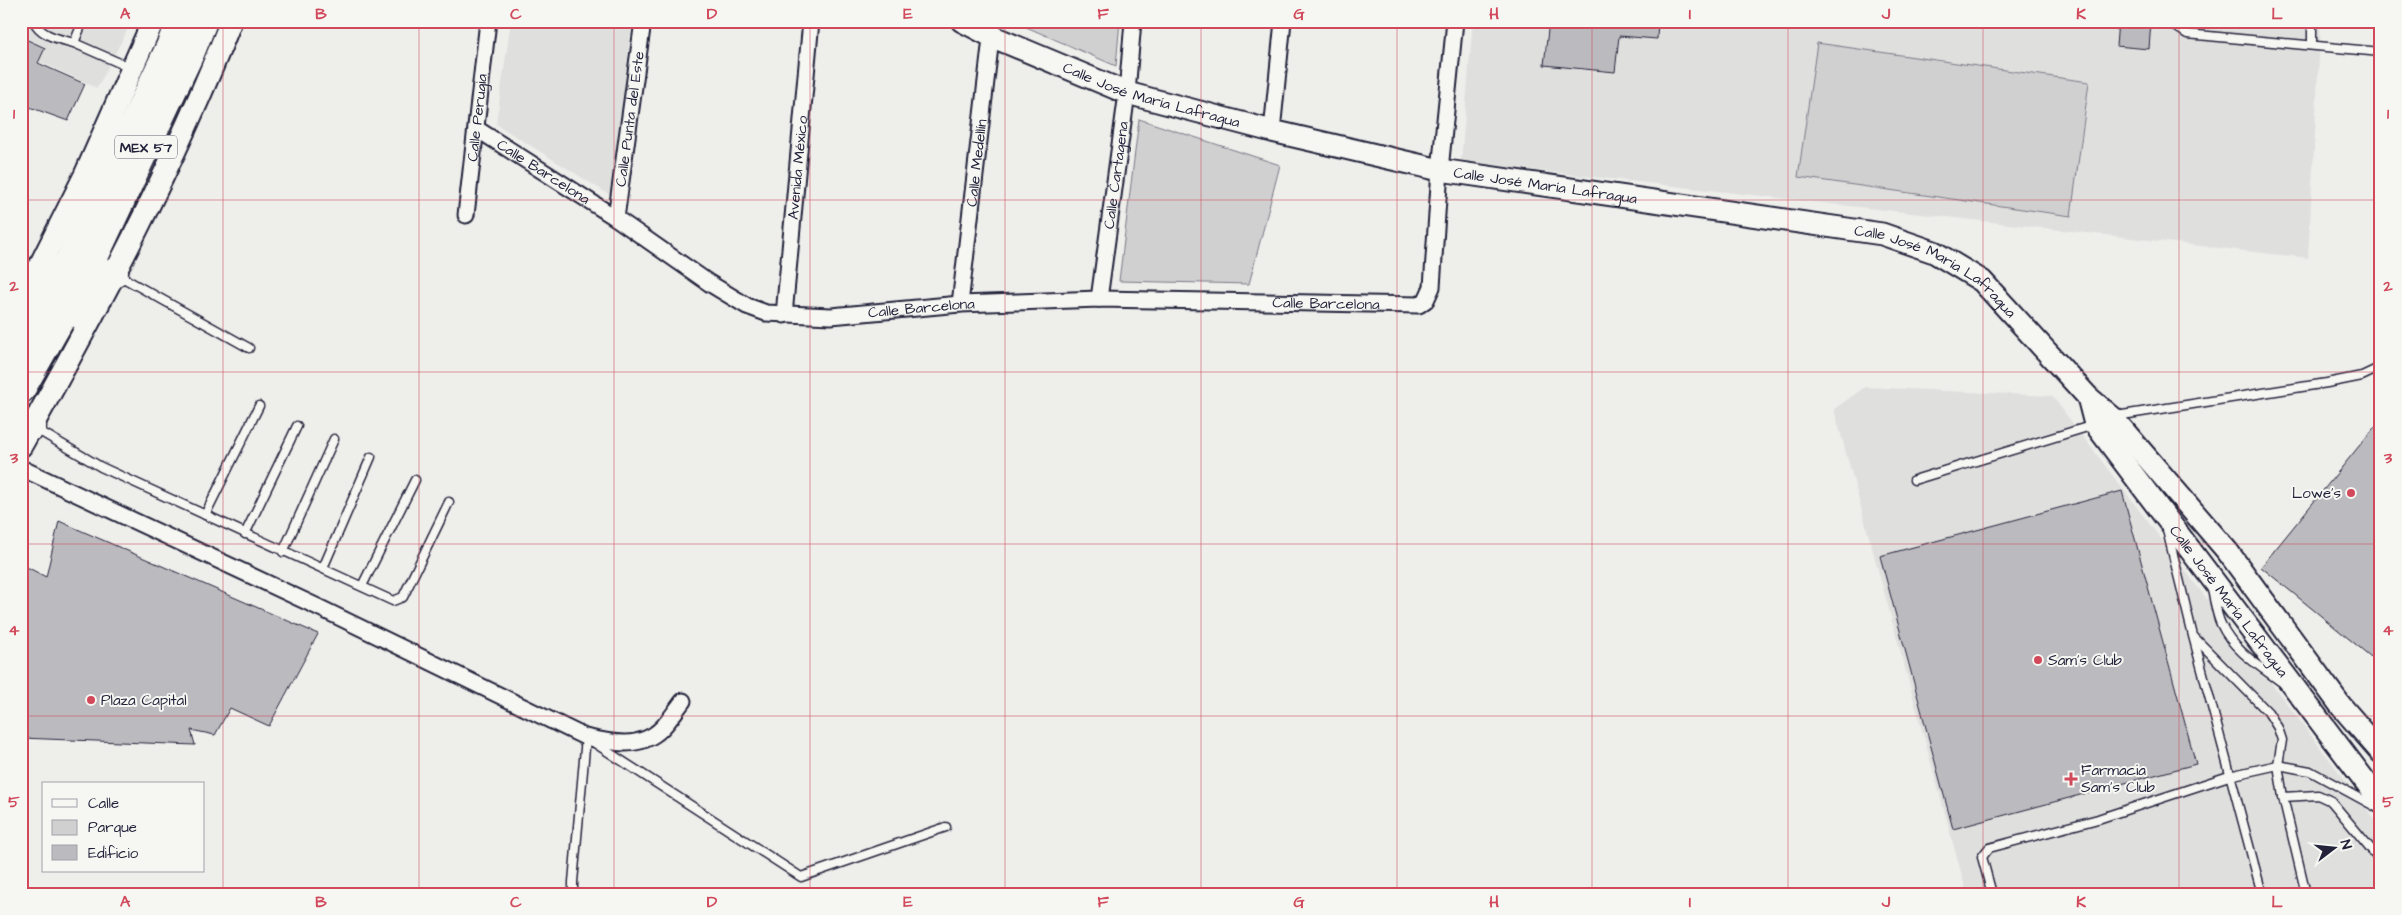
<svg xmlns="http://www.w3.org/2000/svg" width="2402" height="915" font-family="'Architects Daughter',sans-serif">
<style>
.built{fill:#dfdfde}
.green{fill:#d0d0d1;stroke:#797986}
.building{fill:#bbbbbf;stroke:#22223b}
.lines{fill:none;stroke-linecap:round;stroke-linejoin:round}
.lane-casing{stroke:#22223b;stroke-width:11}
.street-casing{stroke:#22223b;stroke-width:19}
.secondary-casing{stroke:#22223b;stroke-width:25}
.highway-casing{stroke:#22223b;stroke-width:31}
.lane{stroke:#f6f6f2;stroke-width:8}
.street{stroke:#f6f6f2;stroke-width:15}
.secondary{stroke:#f6f6f2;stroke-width:21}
.highway{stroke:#f6f6f2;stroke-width:28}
.grid{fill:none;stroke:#d1495b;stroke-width:1;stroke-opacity:0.55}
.poi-dot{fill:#d1495b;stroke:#f6f6f2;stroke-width:2}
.labels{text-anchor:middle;stroke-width:4;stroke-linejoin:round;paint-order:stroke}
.shield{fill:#f6f6f2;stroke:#626272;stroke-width:1}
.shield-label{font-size:14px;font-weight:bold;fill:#22223b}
.street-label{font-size:15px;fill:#22223b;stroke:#f6f6f2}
.poi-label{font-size:15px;fill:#22223b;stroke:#f6f6f2;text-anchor:start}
.neatline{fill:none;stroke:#d1495b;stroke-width:2}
.grid-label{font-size:16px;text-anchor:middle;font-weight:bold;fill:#d1495b}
</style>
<rect width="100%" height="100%" fill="#eeeeeb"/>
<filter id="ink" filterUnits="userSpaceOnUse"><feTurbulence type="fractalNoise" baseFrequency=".02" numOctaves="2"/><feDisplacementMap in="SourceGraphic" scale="10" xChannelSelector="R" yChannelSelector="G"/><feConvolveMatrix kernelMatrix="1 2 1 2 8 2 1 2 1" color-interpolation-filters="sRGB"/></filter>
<g filter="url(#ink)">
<g class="built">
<path d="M21,21H132L97,88L21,53Z"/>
<path d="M511,21H632L613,197L496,124Z"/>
<path d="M1473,21H2321L2308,258L1461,162Z"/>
<path d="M1865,387L2052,396L2381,827V894H1967L1834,409Z"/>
</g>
<g class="green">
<path d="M1017,21H1120L1116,66L1017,23Z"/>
<path d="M1817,43L2089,82L2071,216L1798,177Z"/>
<path d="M1139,119L1280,165L1249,284L1119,281Z"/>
</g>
<g class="building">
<path d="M1549,21H1658L1657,39L1619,36L1615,72L1544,65Z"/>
<path d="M2118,21H2151L2149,49L2116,46Z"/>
<path d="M21,37L45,48L38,63L85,84L68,121L21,104Z"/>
<path d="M2381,419V665L2261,567Z"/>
<path d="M2122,491L2196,764L1953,829L1880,556Z"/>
<path d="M59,521L318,634L269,726L230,708L215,735L191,730L195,745L21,738V564L46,577Z"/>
</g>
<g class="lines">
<defs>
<g id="lane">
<path d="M34,21C40,36 60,39 74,43L83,21"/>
<path d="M2176,21L2178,28L2187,34L2381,52"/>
<path d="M74,43L131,68"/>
<path d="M2312,45V21"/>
<path d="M118,275L249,348"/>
<path d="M2116,416L2327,383L2362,376L2381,367"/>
<path d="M36,429L101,467L393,601L403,597L449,502"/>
<path d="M1914,480L2094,425"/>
<path d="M205,515L259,406"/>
<path d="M2167,530L2193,636L2262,894"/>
<path d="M245,534L297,426"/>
<path d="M283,552L334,439"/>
<path d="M323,568L371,457"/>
<path d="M362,586L415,480"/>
<path d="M2212,590C2215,601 2216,614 2221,624C2233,650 2258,665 2280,681"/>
<path d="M2194,637L2268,712L2278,728L2282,740L2278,765L2283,797L2306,894"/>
<path d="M596,744L801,877L946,827"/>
<path d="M2283,797L2318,795L2331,801L2381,861"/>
<path d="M573,894V882L586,737"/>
<path d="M1992,894L1982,857L1989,848L2098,819L2229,776L2278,765L2310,771L2378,808"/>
</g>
<g id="street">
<path id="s1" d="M477,129L616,218L709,283L747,306L766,313L831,316L960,304L1099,299L1419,305L1426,300L1432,287L1440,170L1455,21"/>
<path d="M1272,131L1283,21"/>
<path id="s2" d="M466,215L488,21"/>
<path id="s3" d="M616,218L643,21"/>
<path id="s4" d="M1099,299L1127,93L1133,21"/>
<path id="s5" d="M960,304L993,21"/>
<path id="s6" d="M784,315L811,21"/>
<path d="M21,468L318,607L585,737C611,743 641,750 662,728C670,720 676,710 683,701"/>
</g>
<g id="secondary">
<path id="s7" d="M962,21L991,36L1127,93L1272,131L1440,170L1882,234L1934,252L1982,281L2088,397L2112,417L2228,552L2341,706L2381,752"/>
<path d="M21,303L85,175L153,21"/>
<path id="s8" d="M2088,397L2095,424L2381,802"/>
<path d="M21,446C98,309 173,168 231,21"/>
</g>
<g id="highway">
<path d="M75,313L114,273"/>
<path d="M21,346L70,259L170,47L180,21"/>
<path d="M21,389L87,272L191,51L203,21"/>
<path d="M21,431L32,426"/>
</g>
</defs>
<use href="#lane" class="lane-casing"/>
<use href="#street" class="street-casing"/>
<use href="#secondary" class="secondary-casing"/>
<use href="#highway" class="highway-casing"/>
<use href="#lane" class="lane"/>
<use href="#street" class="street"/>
<use href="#secondary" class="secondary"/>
<use href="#highway" class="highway"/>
</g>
</g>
<path class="grid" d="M223,21V894M419,21V894M614,21V894M810,21V894M1005,21V894M1201,21V894M1397,21V894M1592,21V894M1788,21V894M1983,21V894M2179,21V894M21,200H2381M21,372H2381M21,544H2381M21,716H2381"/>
<g class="poi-dot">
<circle cx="2351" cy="493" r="5"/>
<circle cx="2038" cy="660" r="5"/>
<circle cx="91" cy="700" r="5"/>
<path d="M2068.5 771.5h5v5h5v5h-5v5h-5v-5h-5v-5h5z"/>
</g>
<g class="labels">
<rect class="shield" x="115" y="135.5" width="62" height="23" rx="4"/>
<g class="shield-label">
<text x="146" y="152">MEX 57</text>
</g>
<g class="street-label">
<text dy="5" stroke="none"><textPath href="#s7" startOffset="204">Calle José María Lafragua</textPath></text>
<text dy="5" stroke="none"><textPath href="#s2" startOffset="98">Calle Perugia</textPath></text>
<text dy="5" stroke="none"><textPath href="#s3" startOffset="100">Calle Punta del Este</textPath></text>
<text dy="5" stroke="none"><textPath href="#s5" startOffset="142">Calle Medellín</textPath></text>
<text dy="5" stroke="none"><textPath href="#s6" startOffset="148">Avenida México</textPath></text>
<text dy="5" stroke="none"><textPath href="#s1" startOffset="79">Calle Barcelona</textPath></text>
<text dy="5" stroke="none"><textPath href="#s4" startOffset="125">Calle Cartagena</textPath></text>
<text dy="5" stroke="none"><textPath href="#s7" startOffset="609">Calle José María Lafragua</textPath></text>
<text dy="5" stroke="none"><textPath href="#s7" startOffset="1014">Calle José María Lafragua</textPath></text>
<text dy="5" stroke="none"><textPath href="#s1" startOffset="904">Calle Barcelona</textPath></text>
<text dy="5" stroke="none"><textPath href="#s1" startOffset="499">Calle Barcelona</textPath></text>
<text dy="5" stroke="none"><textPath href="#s8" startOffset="250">Calle José María Lafragua</textPath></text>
</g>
<g class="poi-label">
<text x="2341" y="498" text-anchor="end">Lowe's</text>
<text x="2048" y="665">Sam's Club</text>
<text x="101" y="705">Plaza Capital</text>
<text x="2081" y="775">Farmacia<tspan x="2081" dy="17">Sam's Club</tspan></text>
</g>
</g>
<rect width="2402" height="915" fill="none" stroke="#f6f6f2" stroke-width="55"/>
<rect x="42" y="782" width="162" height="90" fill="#f6f6f2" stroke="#a1a1a9"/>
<rect x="52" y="799" width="25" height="8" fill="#f6f6f2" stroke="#a1a1a9"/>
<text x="88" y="808" font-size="15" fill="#22223b">Calle</text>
<rect x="52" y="820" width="25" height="15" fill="#d0d0d1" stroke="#a1a1a9"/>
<text x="88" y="832" font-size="15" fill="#22223b">Parque</text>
<rect x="52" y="845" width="25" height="15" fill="#bbbbbf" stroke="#a1a1a9"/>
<text x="88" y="858" font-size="15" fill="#22223b">Edificio</text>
<g transform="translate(2334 848) rotate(74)" stroke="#f6f6f2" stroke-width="4" paint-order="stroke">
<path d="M0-4L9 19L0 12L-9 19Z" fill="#22223b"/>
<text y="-8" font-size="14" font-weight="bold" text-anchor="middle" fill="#22223b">N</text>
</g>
<rect x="28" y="28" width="2346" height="860" class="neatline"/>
<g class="grid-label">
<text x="125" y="19">A</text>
<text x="321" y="19">B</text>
<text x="516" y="19">C</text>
<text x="712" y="19">D</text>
<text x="908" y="19">E</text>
<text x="1103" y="19">F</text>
<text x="1299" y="19">G</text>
<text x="1494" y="19">H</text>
<text x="1690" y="19">I</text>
<text x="1886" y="19">J</text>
<text x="2081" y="19">K</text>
<text x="2277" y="19">L</text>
<text x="14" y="119">1</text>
<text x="2388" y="119">1</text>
<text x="14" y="291">2</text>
<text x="2388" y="291">2</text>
<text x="14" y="463">3</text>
<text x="2388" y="463">3</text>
<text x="14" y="635">4</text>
<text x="2388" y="635">4</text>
<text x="14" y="807">5</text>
<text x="2388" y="807">5</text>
<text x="125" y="907">A</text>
<text x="321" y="907">B</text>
<text x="516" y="907">C</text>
<text x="712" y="907">D</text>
<text x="908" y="907">E</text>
<text x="1103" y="907">F</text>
<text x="1299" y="907">G</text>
<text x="1494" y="907">H</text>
<text x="1690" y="907">I</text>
<text x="1886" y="907">J</text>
<text x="2081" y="907">K</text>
<text x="2277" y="907">L</text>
</g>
</svg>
